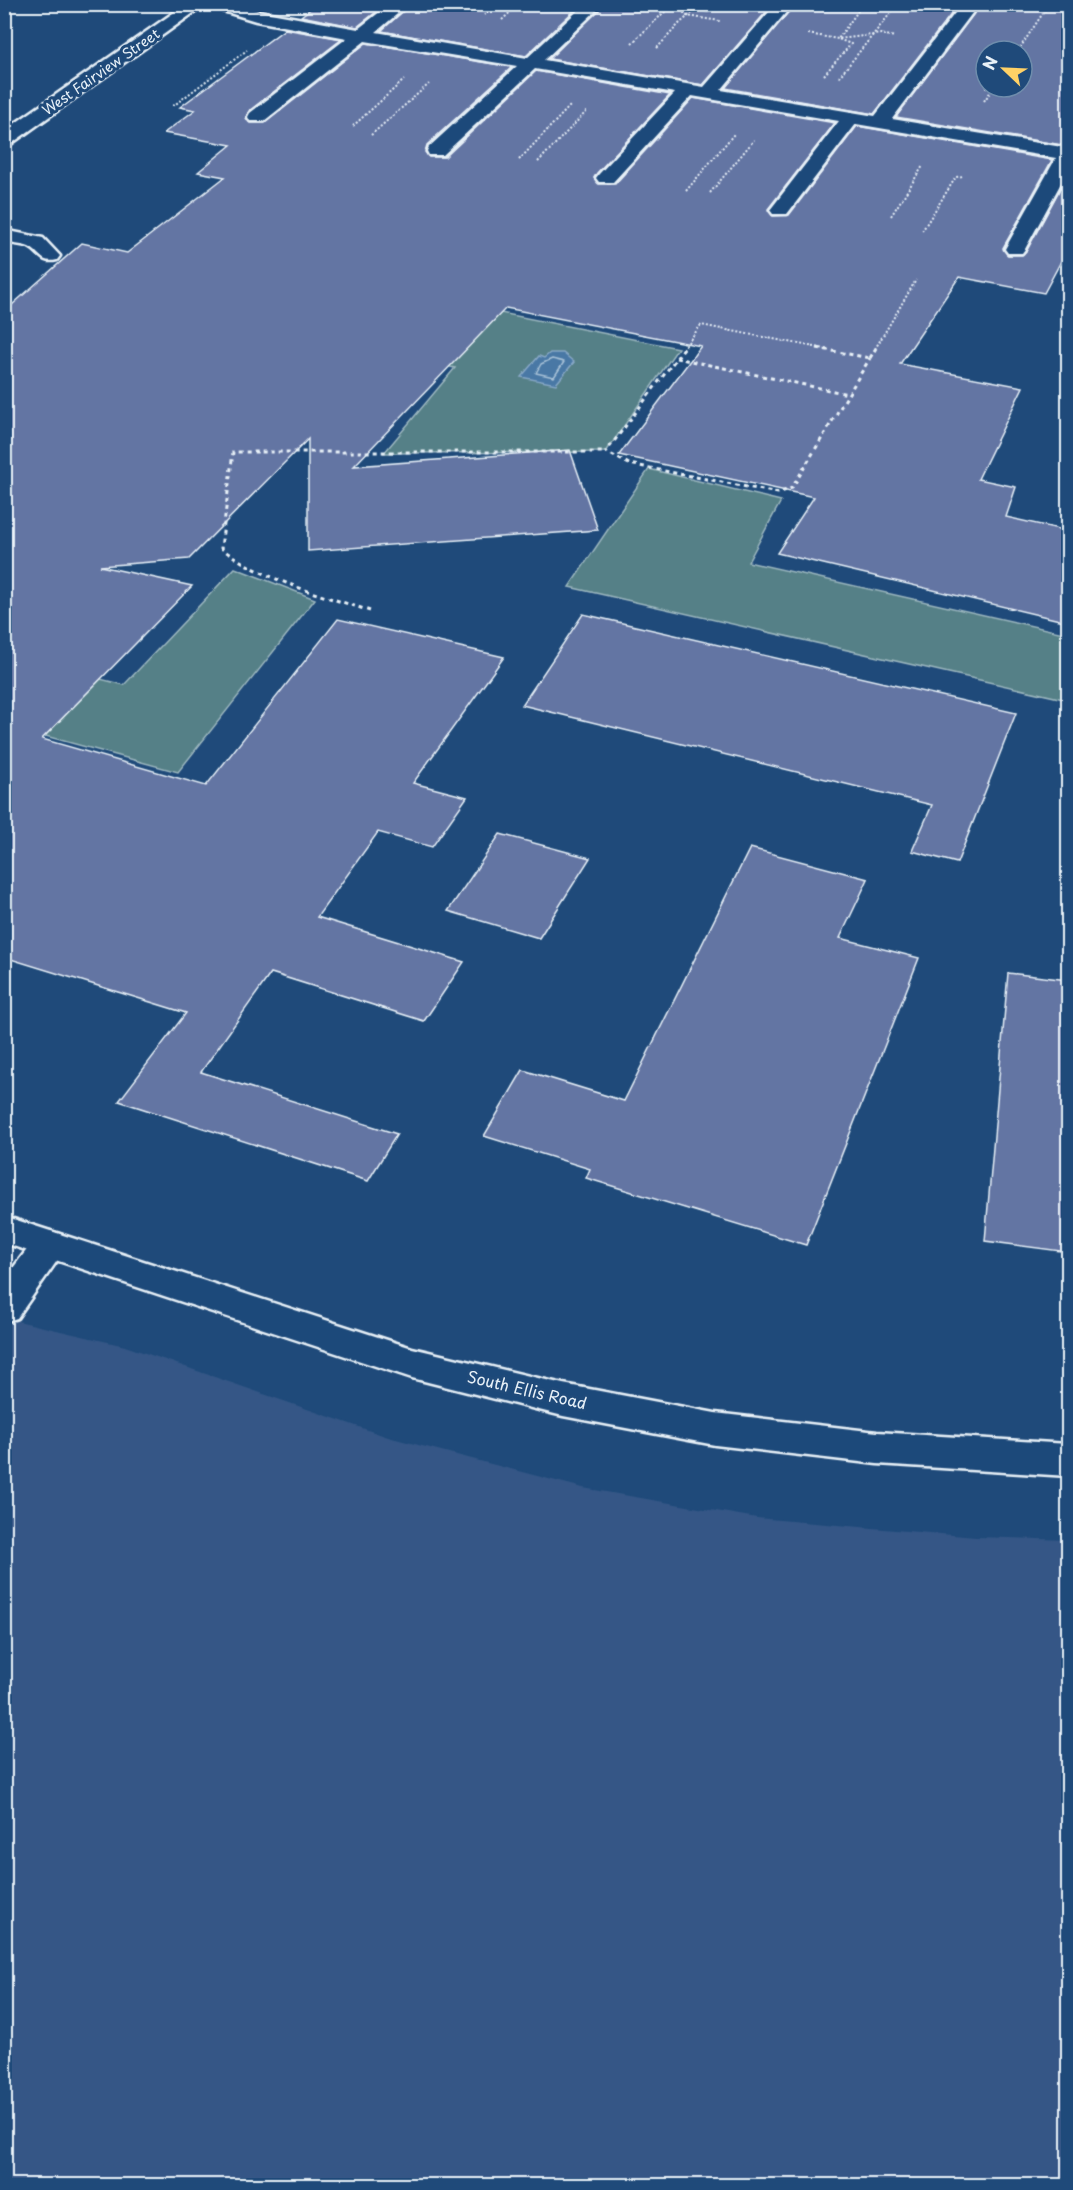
<svg xmlns="http://www.w3.org/2000/svg" width="1073" height="2190" font-family="'Playpen Sans',sans-serif">
<style>
.built{fill:#345786}
.green{fill:#558087;stroke:#9eb8c0;stroke-width:1.5}
.water{fill:#4878a5;stroke:#88a8c6;stroke-width:1.5}
.lines{fill:none;stroke-linecap:round;stroke-linejoin:round}
.shore{stroke:#a8c1d7;stroke-width:1.5}
.building{fill:#6474a3;stroke:#e8f1f8;stroke-width:1.5;fill-rule:evenodd}
.lane-casing{stroke:#e8f1f8;stroke-width:5}
.street-casing{stroke:#e8f1f8;stroke-width:5}
.secondary-casing{stroke:#e8f1f8;stroke-width:5}
.path-far1{stroke:#e8f1f8;stroke-width:2;stroke-dasharray:2 2;stroke-linecap:butt}
.path{stroke:#e8f1f8;stroke-width:3;stroke-dasharray:4 4;stroke-linecap:butt}
.lane{fill:#1f4a7a;fill-rule:evenodd}
.street{fill:#1f4a7a;fill-rule:evenodd}
.secondary{fill:#1f4a7a;fill-rule:evenodd}
.labels{text-anchor:middle;stroke-width:6;stroke-linejoin:round;paint-order:stroke}
.far-street-label{font-size:14px;fill:#e8f1f8;stroke:#1f4a7a}
.street-label{font-size:16px;fill:#e8f1f8;stroke:#1f4a7a}
</style>
<rect width="100%" height="100%" fill="#1f4a7a"/>
<filter id="ink" filterUnits="userSpaceOnUse"><feTurbulence type="fractalNoise" baseFrequency=".0167" numOctaves="2"/><feDisplacementMap in="SourceGraphic" scale="12" xChannelSelector="R" yChannelSelector="G"/><feConvolveMatrix kernelMatrix="1 2 1 2 8 2 1 2 1" color-interpolation-filters="sRGB"/></filter>
<g filter="url(#ink)">
<path class="built" d="M5,1318L125,1346L388,1437L583,1488L757,1518L976,1537L1068,1540V2185L5,2186Z"/>
<g class="green">
<path d="M273,268L678,348L606,452L384,453L455,368L217,318Z"/>
<path d="M649,469L781,501L748,562L1068,634V700L569,587Z"/>
<path d="M235,568L315,599L178,772L5,725L4,655L124,685Z"/>
</g>
<path class="water" d="M550,353H563L574,362L556,384L521,377L539,356L544,358Z"/>
<g class="lines">
<path class="shore" d="M552,359L564,362L554,377L536,373L541,364Z"/>
</g>
<g class="building">
<path d="M317,4H386L357,27L301,16Z"/>
<path d="M411,4H581L526,56L381,31Z"/>
<path d="M605,4H657L708,12L716,4H773L703,85L549,59Z"/>
<path d="M795,4H959L874,114L725,88Z"/>
<path d="M981,4H1068V146L896,117ZM986,51H1022V87H986Z"/>
<path d="M285,29L342,39L249,111L246,118L250,123H265L366,43L512,67L427,145L425,152L429,157H445L536,71L670,95L597,173L594,178L599,184H615L693,98L835,123L768,209L773,216L789,215L857,126L1052,160L1003,248L1008,255H1022L1027,250L1068,174V248L1044,293L959,277L900,364L1023,387L978,479L1016,487L1006,517L1068,531V622L777,553L814,497L619,455L701,346L506,308L354,466L570,450L598,530L308,551V439L189,559L100,566L192,586L42,739L206,786L338,619L504,657L413,783L467,797L432,847L378,832L317,917L464,962L424,1021L271,973L201,1072L397,1134L368,1181L119,1101L186,1013L4,957V312L82,243L127,253L225,177L198,172L231,145L164,133L195,110L180,107Z"/>
<path d="M583,614L1016,713L957,863L912,851L932,805L522,705Z"/>
<path d="M500,834L590,858L539,938L448,911Z"/>
<path d="M750,848L868,879L840,938L919,958L806,1245L586,1178L590,1169L484,1136L523,1070L624,1101Z"/>
<path d="M1008,973L1068,980V1252L985,1241Z"/>
</g>
<g class="lines">
<defs>
<g id="lane">
<path d="M211,4H237L259,11L358,29L390,4H409L376,32L527,58L585,4H603L544,60L704,87L776,4H793L721,90L875,116L962,4H979L892,119L1068,148V170L1025,249L1022,253H1008L1005,249L1056,158L856,124L787,214H773L770,210L839,121L692,96L613,182H599L596,178L599,174L675,93L535,69L443,155H429L427,151L429,147L517,66L365,41L264,121H250L248,117L250,113L347,38L256,21L213,8Z"/>
<path d="M4,230L43,238L60,256L57,260C41,264 41,253 29,247C22,244 12,244 4,242Z"/>
</g>
<g id="street">
<path d="M186,4H206L11,144L4,146V131Z"/>
<path d="M50,1231L62,1235L68,1245L17,1318L4,1322V1280L38,1235Z"/>
</g>
<path id="secondary" d="M4,1216L412,1348L563,1384L715,1413L877,1432L1068,1444V1476L877,1464L715,1445L563,1416L412,1378L4,1243Z"/>
</defs>
<use href="#lane" class="lane-casing"/>
<use href="#street" class="street-casing"/>
<use href="#secondary" class="secondary-casing"/>
<g class="path-far1">
<path d="M675,4L687,16L720,21"/>
<path d="M484,15L496,4"/>
<path d="M502,20L519,4"/>
<path d="M808,34L838,39L881,34L895,37"/>
<path d="M632,43L673,4"/>
<path d="M657,48L680,23L703,4"/>
<path d="M1018,51L1049,4"/>
<path d="M824,75L851,44L838,39L863,4"/>
<path d="M839,77L898,4"/>
<path d="M984,101L994,87"/>
<path d="M173,106L247,50"/>
<path d="M353,126L404,80"/>
<path d="M371,135L429,84"/>
<path d="M519,160L570,106"/>
<path d="M538,162L587,111"/>
<path d="M686,191L734,134"/>
<path d="M710,193L754,140"/>
<path d="M891,216L923,166"/>
<path d="M922,231L956,177L963,176"/>
<path d="M683,349L701,325L825,349"/>
<path d="M875,349L916,280"/>
</g>
<g class="path">
<path d="M684,348L606,452L629,464L778,493L792,488L870,358"/>
<path d="M817,348L870,358"/>
<path d="M676,358L848,394"/>
<path d="M870,358L876,348"/>
<path d="M370,611C319,594 265,581 221,548L233,452H606"/>
</g>
<use href="#lane" class="lane"/>
<use href="#street" class="street"/>
<use href="#secondary" class="secondary"/>
</g>
</g>
<g class="labels">
<g class="far-street-label">
<text transform="translate(101 72) rotate(-35)" y="5">West Fairview Street</text>
</g>
<g class="street-label">
<text transform="translate(527 1390) rotate(13)" y="6">South Ellis Road</text>
</g>
</g>
<rect width="1073" height="2190" fill="none" stroke="#1f4a7a" stroke-width="24"/>
<rect x="12" y="12" width="1049" height="2166" fill="none" stroke="#e8f1f8" stroke-width="2" filter="url(#ink)"/>
<g transform="translate(1004 69) rotate(293)"><circle r="28" fill="#1f4a7a" stroke="#6f8dac" stroke-width="1.5"/>
<path d="M0-4.5L10 22L0 15L-10 22Z" fill="#ffd166"/>
<text y="-9" font-size="16" font-weight="bold" text-anchor="middle" fill="#e8f1f8">N</text>
</g>
</svg>
